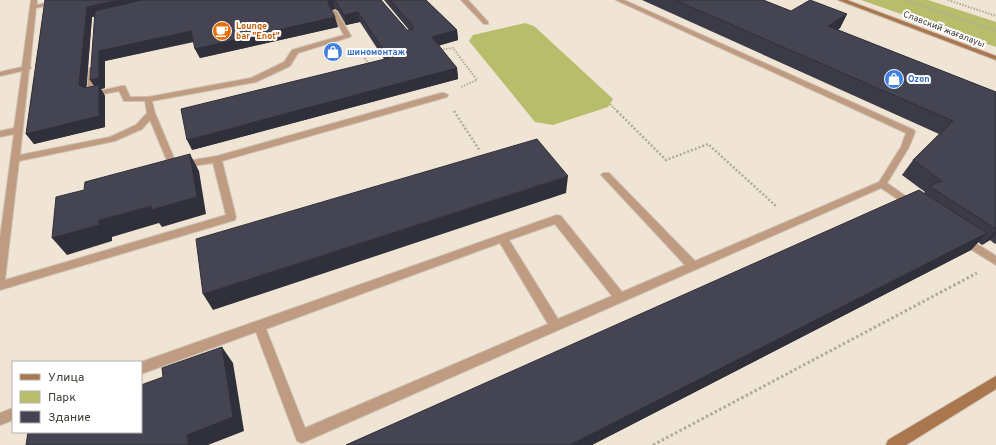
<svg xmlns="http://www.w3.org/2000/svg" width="996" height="445" font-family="Overpass,sans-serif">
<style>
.green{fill:#b8bd6b}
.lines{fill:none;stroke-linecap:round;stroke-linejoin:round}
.lane-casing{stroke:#cdc2b4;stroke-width:2}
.secondary-casing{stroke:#cdc2b4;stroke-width:2}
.path-far2{stroke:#b2a99c;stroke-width:2;stroke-dasharray:1.5 1.5;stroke-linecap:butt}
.path-far1{stroke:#b2a99c;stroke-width:2.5;stroke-dasharray:2 2;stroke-linecap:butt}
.path{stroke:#b2a99c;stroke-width:3;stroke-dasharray:2.5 2.5;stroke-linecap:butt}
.lane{fill:#bf9b81;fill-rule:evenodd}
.secondary{fill:#aa764e;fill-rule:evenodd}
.wall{fill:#3b3a47;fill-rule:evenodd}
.shaded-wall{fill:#30303a}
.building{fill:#454453;stroke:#30303a}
.labels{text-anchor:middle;stroke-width:4;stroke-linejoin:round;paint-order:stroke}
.far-food-label{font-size:9px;font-weight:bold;fill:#c56008;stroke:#fff;text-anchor:start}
.far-street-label{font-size:9px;fill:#403b35;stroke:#fff}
.far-shop-label{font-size:9px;font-weight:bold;fill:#366cbe;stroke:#fff;text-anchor:start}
</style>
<rect width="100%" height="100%" fill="#f0e4d4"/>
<g class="green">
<path d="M861,0H928L996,22V47Z"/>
<path d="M525,23L534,26L613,99L608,107L553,125L535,122L469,41L473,35Z"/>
</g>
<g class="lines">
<defs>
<g id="lane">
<path d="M31,0H37V5L58,0H70L36,8L30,66L31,68L29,70L20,155L110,137L136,125L147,113L145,101H124L119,91L88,97L87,95L89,68H95L96,70L95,92L122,86H125L130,97H148L251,78L284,62L292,50L344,35L331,12L334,10L337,12L351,36L350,37L298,53L290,66L256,82L152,101L155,113L176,163L217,156L441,93H444L448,95L447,97L222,161L236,217L235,220L0,290V238L14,134L0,137V131L14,128L22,71L0,76V72L22,67ZM150,120L170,168L173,169L213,163L226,215L5,280L19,161L115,141L142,129Z"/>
<path d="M461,0H468L488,22V24H484Z"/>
<path d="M616,0H624L914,130L915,132L909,147L887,183L914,202L916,204L914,206H908L881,188L302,443L297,441L256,332L141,374V362L557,215L561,216L622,292L685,265L603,177L601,175L603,173H609L695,261L879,182L901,147L906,133ZM555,224L612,296L558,319L509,240ZM500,243L548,324L305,428L266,329Z"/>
<path d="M963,235L996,256V265L959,242L958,239L959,236Z"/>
<path d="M13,408V420L0,425V413Z"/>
</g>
<g id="secondary">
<path d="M838,0H847L996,56V60Z"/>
<path d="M996,376V389L906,445H886L888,440Z"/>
</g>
</defs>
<use href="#lane" class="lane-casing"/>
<use href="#secondary" class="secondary-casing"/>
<g class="path-far2">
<path d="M906,0L996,31"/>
<path d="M948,0L996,16"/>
<path d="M440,50L453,48L477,80L461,87"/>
<path d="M359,51L369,64"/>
<path d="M610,104L618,112"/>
</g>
<g class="path-far1">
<path d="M454,111L480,151"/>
<path d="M617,111L666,160L708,144L777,207"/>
</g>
<path class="path" d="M653,445L977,273"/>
<use href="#lane" class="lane"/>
<use href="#secondary" class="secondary"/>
</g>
<g class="wall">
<path d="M45,0H381L407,30H409L384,0H426L457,30L458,40L438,46L457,68L458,79L192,150L384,59L360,22L346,25L338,11L335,9L331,10L338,27L245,48L200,58L195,49L194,42L105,61V88L101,89L105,96V127L34,144L26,134ZM95,16L94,86L86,88L92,17Z"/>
<path d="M642,0H763L791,11L847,14L840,28L838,30L996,92V243L995,244L990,240L982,245L978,242L971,250L592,445H346L924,193L925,192L902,175L913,160L939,134Z"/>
</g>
<g class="shaded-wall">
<path d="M119,0H163L92,17L86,95L79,85L87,7Z"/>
<path d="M331,0H333L335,9L330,11L328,3V1Z"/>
<path d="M358,12L360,22L346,25L344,15Z"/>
<path d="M847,14L840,28L822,40L828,26Z"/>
<path d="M335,17L338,27L200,58L195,49Z"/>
<path d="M457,30L458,40L433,47L432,37Z"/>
<path d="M191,31L195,41L105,61V88L101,89L105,96V127L34,144L26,134L97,90L90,80L99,51Z"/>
<path d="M457,68L458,79L192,150L187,140Z"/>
<path d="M190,154L199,171L206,214L162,227L159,223L112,237V241L67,255L52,238L99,220L151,206Z"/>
<path d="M568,176L566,193L213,310L203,294Z"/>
<path d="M996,230V234L990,240L982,245Z"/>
<path d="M987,233L971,250L592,445H570Z"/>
<path d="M222,347L233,363L244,431L208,445H188L187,435Z"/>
</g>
<g class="building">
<path d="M45,0H119L87,7L79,85L85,88L99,85V116L26,134Z"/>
<path d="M142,0H331L328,1V3L335,17L195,49L191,31L99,51V78L90,80L95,11Z"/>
<path d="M334,0H381L407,30H413V26L390,0H426L457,30L432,37L457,68L187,140L181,109L389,58L358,12L344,15L336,2Z"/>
<path d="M675,0H763L791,11L810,0L847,14L828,26L996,92V229L929,186L942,181L913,160L953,121Z"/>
<path d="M537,139L568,176L203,294L196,239Z"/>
<path d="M190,154L197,197L151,210V206L99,220V225L52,238L56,197L84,190L85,182Z"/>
<path d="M919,190L987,233L570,445H346Z"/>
<path d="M222,347L233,417L187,435L188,445H26L28,432H141V385L163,377L162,368Z"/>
</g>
<defs>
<symbol id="cafe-disc" viewBox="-11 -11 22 22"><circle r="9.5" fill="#e8710a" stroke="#fff"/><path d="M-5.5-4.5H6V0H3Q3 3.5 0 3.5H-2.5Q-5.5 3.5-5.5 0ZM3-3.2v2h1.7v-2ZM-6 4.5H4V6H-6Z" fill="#fff"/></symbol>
<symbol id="shop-disc" viewBox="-11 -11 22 22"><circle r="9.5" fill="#3f7fe0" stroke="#fff"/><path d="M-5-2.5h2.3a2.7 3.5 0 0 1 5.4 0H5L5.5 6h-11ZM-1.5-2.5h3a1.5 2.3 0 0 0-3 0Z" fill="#fff"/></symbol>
</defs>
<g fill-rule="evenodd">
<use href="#cafe-disc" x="211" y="20" width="22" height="22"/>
<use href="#shop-disc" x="322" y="41" width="22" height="22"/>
<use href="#shop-disc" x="883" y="68" width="22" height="22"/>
</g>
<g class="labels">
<g class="far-food-label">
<text x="236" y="29">Lounge<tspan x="236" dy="10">bar "Enot"</tspan></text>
</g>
<g class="far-street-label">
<text transform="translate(944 29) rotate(21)" y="3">Славский жағалауы</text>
</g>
<g class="far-shop-label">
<text x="347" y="55">шиномонтаж</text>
<text x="908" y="82">Ozon</text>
</g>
</g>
<rect x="12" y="361" width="130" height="72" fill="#ffffff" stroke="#b3b1ae"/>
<rect x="20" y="374" width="20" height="6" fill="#aa764e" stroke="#b3b1ae"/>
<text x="48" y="381" font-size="12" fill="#403b35">Улица</text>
<rect x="20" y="391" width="20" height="12" fill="#b8bd6b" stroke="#b3b1ae"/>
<text x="48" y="401" font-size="12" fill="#403b35">Парк</text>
<rect x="20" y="411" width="20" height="12" fill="#454453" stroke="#b3b1ae"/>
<text x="48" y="421" font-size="12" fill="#403b35">Здание</text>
</svg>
